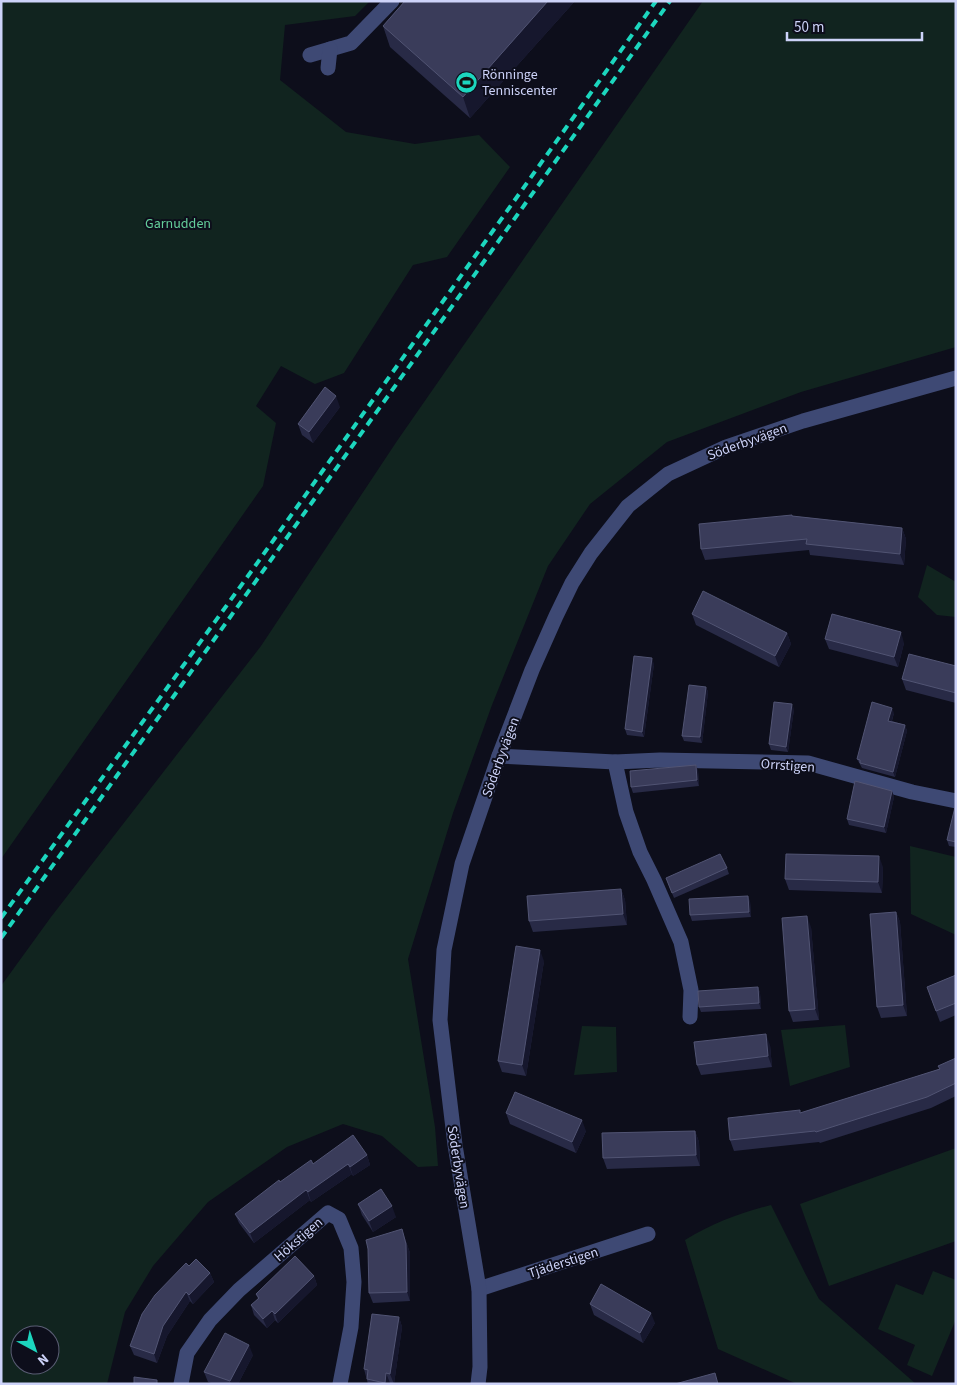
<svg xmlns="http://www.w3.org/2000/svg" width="957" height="1385" font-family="'Source Sans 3',sans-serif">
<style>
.green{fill:#11241f;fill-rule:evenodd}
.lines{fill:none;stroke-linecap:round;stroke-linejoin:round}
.minor{stroke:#3e4974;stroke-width:15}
.rail{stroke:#1cd6be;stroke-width:4;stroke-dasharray:8 6;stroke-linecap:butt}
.wall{fill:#282a46}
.shaded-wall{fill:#16172d}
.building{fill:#3a3c5a;stroke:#515473}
.labels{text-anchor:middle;stroke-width:4;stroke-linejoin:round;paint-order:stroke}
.poi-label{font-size:14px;fill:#cdd3f9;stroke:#0d0e1b;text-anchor:start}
.park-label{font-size:14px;fill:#64ce9b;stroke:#0d0e1b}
.street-label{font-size:14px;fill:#cdd3f9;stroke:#0d0e1b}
</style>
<rect width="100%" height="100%" fill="#0d0e1b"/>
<g class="green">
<path d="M1,1H370L355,16L285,25L280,80L346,132L415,144L479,135L510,167L447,257L413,265L344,373L315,384L281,366L256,406L276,423L263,486L1,859Z"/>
<path d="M703,1H956V347L801,392L667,442L590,504L548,566L492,705L453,813L408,959L435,1127L438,1166L418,1167L382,1136L343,1124L287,1147L208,1202L153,1266L125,1312L107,1384H1V986L51,917L261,646L397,441ZM20,1335H50V1365H20Z"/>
<path d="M927,565L956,582V617L937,615L918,597Z"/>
<path d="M910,846L956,857V935L911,914Z"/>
<path d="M845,1025L850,1067L790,1086L781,1030Z"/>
<path d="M582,1026L616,1027L617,1072L574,1075Z"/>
<path d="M956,1148V1241L829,1286L800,1204Z"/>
<path d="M771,1205L806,1275L819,1299L916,1384H797L718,1349L685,1240C713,1223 740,1213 771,1205Z"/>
<path d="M933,1271L956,1280V1319L932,1376L907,1365L915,1345L878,1329L896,1284L923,1295Z"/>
</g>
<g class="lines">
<g class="minor">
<path d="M310,55L351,43L392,1"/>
<path d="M328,68L330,49"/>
<path d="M499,756L615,762L660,760L808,763L912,792L956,801"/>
<path d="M615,762L626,812L640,852L654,880L681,942L691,990L690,1017"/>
<path d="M479,1289L648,1234"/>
<path d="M181,1384L187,1353L210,1320L239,1290L328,1213L339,1219L351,1248L354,1282L351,1327L340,1384"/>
<path d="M478,1384L480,1367L479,1289L455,1145L440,1020L444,950L462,864L499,756L532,670L556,616L572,583L591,553L628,506L668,474L726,447L803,421L956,378"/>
</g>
<g class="rail">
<path d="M1,918L253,569L656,1"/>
<path d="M1,938L670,1"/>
</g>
</g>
<g class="wall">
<path d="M405,1H575L470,118L390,47L383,26Z"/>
<path d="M340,407L313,443L302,435L298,424Z"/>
<path d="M793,516L902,528L906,539L904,565L810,555L809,550L705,560L701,549Z"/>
<path d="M692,614L787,633L791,644L779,667L696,625Z"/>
<path d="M825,639L904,643L898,667L829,649Z"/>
<path d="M654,664L644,737L627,735L625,729Z"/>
<path d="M956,666V703L906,690L902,679Z"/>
<path d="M706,687L708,692L702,743L684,741L682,736Z"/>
<path d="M794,709L788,752L771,750L769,744Z"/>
<path d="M894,713L892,721L905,725L907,731L895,777L862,768L857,759Z"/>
<path d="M698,770L699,786L633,793L631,787Z"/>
<path d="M892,791L894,797L886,833L849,825L847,819Z"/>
<path d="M956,807V847L949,846L947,840Z"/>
<path d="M883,867L882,893L789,890L785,879Z"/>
<path d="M727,868L729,874L674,898L666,878Z"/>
<path d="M621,889L625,900L627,925L533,932L529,921Z"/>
<path d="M750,901L751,917L692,921L690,915Z"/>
<path d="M896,912L900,922L907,1016L881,1018L877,1007Z"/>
<path d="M811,927L819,1020L793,1022L789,1011Z"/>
<path d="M544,961L526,1076L502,1072L498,1061Z"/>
<path d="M956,975V1015L940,1022L927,987Z"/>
<path d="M758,987L760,993L761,1009L701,1012L699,1007Z"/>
<path d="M770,1045L772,1067L701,1075L697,1065Z"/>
<path d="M956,1058V1096L931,1108L820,1143L819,1142L734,1151L730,1140L801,1113L940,1069Z"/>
<path d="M506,1113L586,1131L576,1153L510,1124Z"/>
<path d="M695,1131L699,1142L700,1166L607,1169L603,1158Z"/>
<path d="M367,1155L370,1165L353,1176L352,1174L311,1202L310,1200L254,1243L239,1223L235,1214L280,1182L313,1164Z"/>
<path d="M358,1204L396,1217L373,1232L362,1215Z"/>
<path d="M405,1239L410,1253V1301L373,1303L369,1293Z"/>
<path d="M189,1266L210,1273L214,1282L193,1304L190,1301L167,1336L157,1363L134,1355L130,1346Z"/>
<path d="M314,1276L317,1285L278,1323L275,1320L267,1328L254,1315L251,1305L258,1299L256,1294Z"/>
<path d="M590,1304L655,1323L643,1343L594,1315Z"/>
<path d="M399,1317L402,1327L394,1384L390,1383V1384H368L364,1369Z"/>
<path d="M253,1355L238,1384H214L208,1382L204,1372Z"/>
</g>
<g class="shaded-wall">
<path d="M548,1H575L470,118L463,97Z"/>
<path d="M336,396L340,407L313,443L309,432Z"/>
<path d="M902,528L906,539L904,565L900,554Z"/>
<path d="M901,632L904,643L898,667L894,657Z"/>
<path d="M787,633L791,644L779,667L775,656Z"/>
<path d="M652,658L654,664L644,737L642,732Z"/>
<path d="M706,687L708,692L702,743L700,737Z"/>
<path d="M792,704L794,709L788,752L786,747Z"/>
<path d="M892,708L894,713L890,726L888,721Z"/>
<path d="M905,725L907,731L895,777L893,772Z"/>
<path d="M696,765L698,770L699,786L697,780Z"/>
<path d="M892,791L894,797L886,833L884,827Z"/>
<path d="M879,856L883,867L882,893L878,882Z"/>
<path d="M621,889L625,900L627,925L623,914Z"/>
<path d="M748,896L750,901L751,917L749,912Z"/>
<path d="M896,912L900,922L907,1016L903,1005Z"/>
<path d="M807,916L811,927L819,1020L815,1009Z"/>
<path d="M540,950L544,961L526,1076L522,1065Z"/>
<path d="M758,987L760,993L761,1009L759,1003Z"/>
<path d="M766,1034L770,1045L772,1067L768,1056Z"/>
<path d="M582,1120L586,1131L576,1153L572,1142Z"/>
<path d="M695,1131L699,1142L700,1166L696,1155Z"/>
<path d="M367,1155L370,1165L353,1176L350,1167Z"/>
<path d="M348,1164L352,1174L311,1202L308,1192Z"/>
<path d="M306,1190L310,1200L254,1243L250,1233Z"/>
<path d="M392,1206L396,1217L373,1232L369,1221Z"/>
<path d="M402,1229L410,1253V1301L407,1292Z"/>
<path d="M210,1273L214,1282L193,1304L189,1295Z"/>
<path d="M314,1276L317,1285L278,1323L275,1314Z"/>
<path d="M186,1292L190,1301L167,1336L157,1363L154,1354L163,1326Z"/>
<path d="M272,1311L275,1320L267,1328L263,1319Z"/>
<path d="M651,1313L655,1323L643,1343L640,1333Z"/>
<path d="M399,1317L402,1327L394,1384L390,1374Z"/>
<path d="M249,1345L253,1355L238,1384H231L230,1381Z"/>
<path d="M386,1373L390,1383V1384H385V1383Z"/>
</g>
<g class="building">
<path d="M405,1H548L463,97L383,26Z"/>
<path d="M325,387L336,396L309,432L298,424Z"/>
<path d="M792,515V516L902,528L900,554L806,544L807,539L701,549L699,524Z"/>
<path d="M703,591L787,633L775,656L692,614Z"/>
<path d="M832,614L901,632L894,657L825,639Z"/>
<path d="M909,654L956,666V693L902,679Z"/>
<path d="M634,656L652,658L642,732L625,729Z"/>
<path d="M689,685L706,687L700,737L682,736Z"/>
<path d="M774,702L792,704L786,747L769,744Z"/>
<path d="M872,702L892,708L888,721L905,725L893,772L860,763V760L857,759Z"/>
<path d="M696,765L697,780L631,787L630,771Z"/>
<path d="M855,781L892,791L884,827L847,819Z"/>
<path d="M955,807H956V842L947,840Z"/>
<path d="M720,854L727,868L672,893L666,878Z"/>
<path d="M786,854L879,856L878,882L785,879Z"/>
<path d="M621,889L623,914L529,921L527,896Z"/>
<path d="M748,896L749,912L690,915L689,899Z"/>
<path d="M896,912L903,1005L877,1007L870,914Z"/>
<path d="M807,916L815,1009L789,1011L782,918Z"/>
<path d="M516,946L540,950L522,1065L498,1061Z"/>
<path d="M956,975V1003L936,1011L927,987Z"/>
<path d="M758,987L759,1003L699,1007L698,991Z"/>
<path d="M766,1034L768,1056L697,1065L694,1042Z"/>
<path d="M956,1058V1083L927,1097L816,1132L815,1131L730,1140L728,1118L800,1110V1113L940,1069L938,1066Z"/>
<path d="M515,1092L582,1120L572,1142L506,1113Z"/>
<path d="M695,1131L696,1155L603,1158L602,1133Z"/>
<path d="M353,1135L367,1155L350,1167L348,1164L308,1192L306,1190L250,1233L235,1214L279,1180L280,1182L311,1160L313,1164Z"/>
<path d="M381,1189L392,1206L369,1221L358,1204Z"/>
<path d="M402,1229L406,1244L407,1292L369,1293L368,1249L366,1240Z"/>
<path d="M295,1256L314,1276L275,1314L272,1311L263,1319L251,1305L259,1298L256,1294Z"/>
<path d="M196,1259L210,1273L189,1295L186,1292L163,1326L154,1354L130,1346L142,1314L155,1295L186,1263L189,1266Z"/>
<path d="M601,1284L651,1313L640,1333L590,1304Z"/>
<path d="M372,1314L399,1317L390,1374L386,1373L385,1383L367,1379L368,1370L364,1369Z"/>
<path d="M225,1333L249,1345L230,1381L204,1372Z"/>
<path d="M715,1373L718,1384H675Z"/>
<path d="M134,1377L157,1380V1384H134Z"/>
</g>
<defs>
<symbol id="stadium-disc" viewBox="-11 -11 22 22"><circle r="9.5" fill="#1cd6be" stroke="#0d0e1b"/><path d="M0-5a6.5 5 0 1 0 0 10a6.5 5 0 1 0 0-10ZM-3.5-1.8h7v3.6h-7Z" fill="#111"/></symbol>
</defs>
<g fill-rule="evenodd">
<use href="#stadium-disc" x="454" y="70" width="25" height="25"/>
</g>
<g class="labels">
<g class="poi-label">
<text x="482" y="79">Rönninge<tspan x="482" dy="16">Tenniscenter</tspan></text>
</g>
<g class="park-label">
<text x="178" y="228">Garnudden</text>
</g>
<g class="street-label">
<text transform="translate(747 441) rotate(-20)" y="5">Söderbyvägen</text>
<text transform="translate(500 757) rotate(-70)" y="5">Söderbyvägen</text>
<text transform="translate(788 765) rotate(4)" y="5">Orrstigen</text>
<text transform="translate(459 1167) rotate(81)" y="5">Söderbyvägen</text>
<text transform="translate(298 1239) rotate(-41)" y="5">Hökstigen</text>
<text transform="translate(563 1262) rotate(-18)" y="5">Tjäderstigen</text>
</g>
</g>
<rect width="957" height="1385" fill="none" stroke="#cdd3f9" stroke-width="5"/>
<g transform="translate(35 1350) rotate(140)"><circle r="24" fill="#0d0e1b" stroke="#5a5d74"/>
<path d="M0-4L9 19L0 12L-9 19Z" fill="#1cd6be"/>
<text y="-8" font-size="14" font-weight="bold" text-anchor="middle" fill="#cdd3f9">N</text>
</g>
<path d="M787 32v8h135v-8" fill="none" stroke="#cdd3f9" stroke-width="2.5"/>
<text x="794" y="32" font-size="15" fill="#cdd3f9" stroke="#0d0e1b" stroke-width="4" paint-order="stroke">50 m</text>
</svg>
